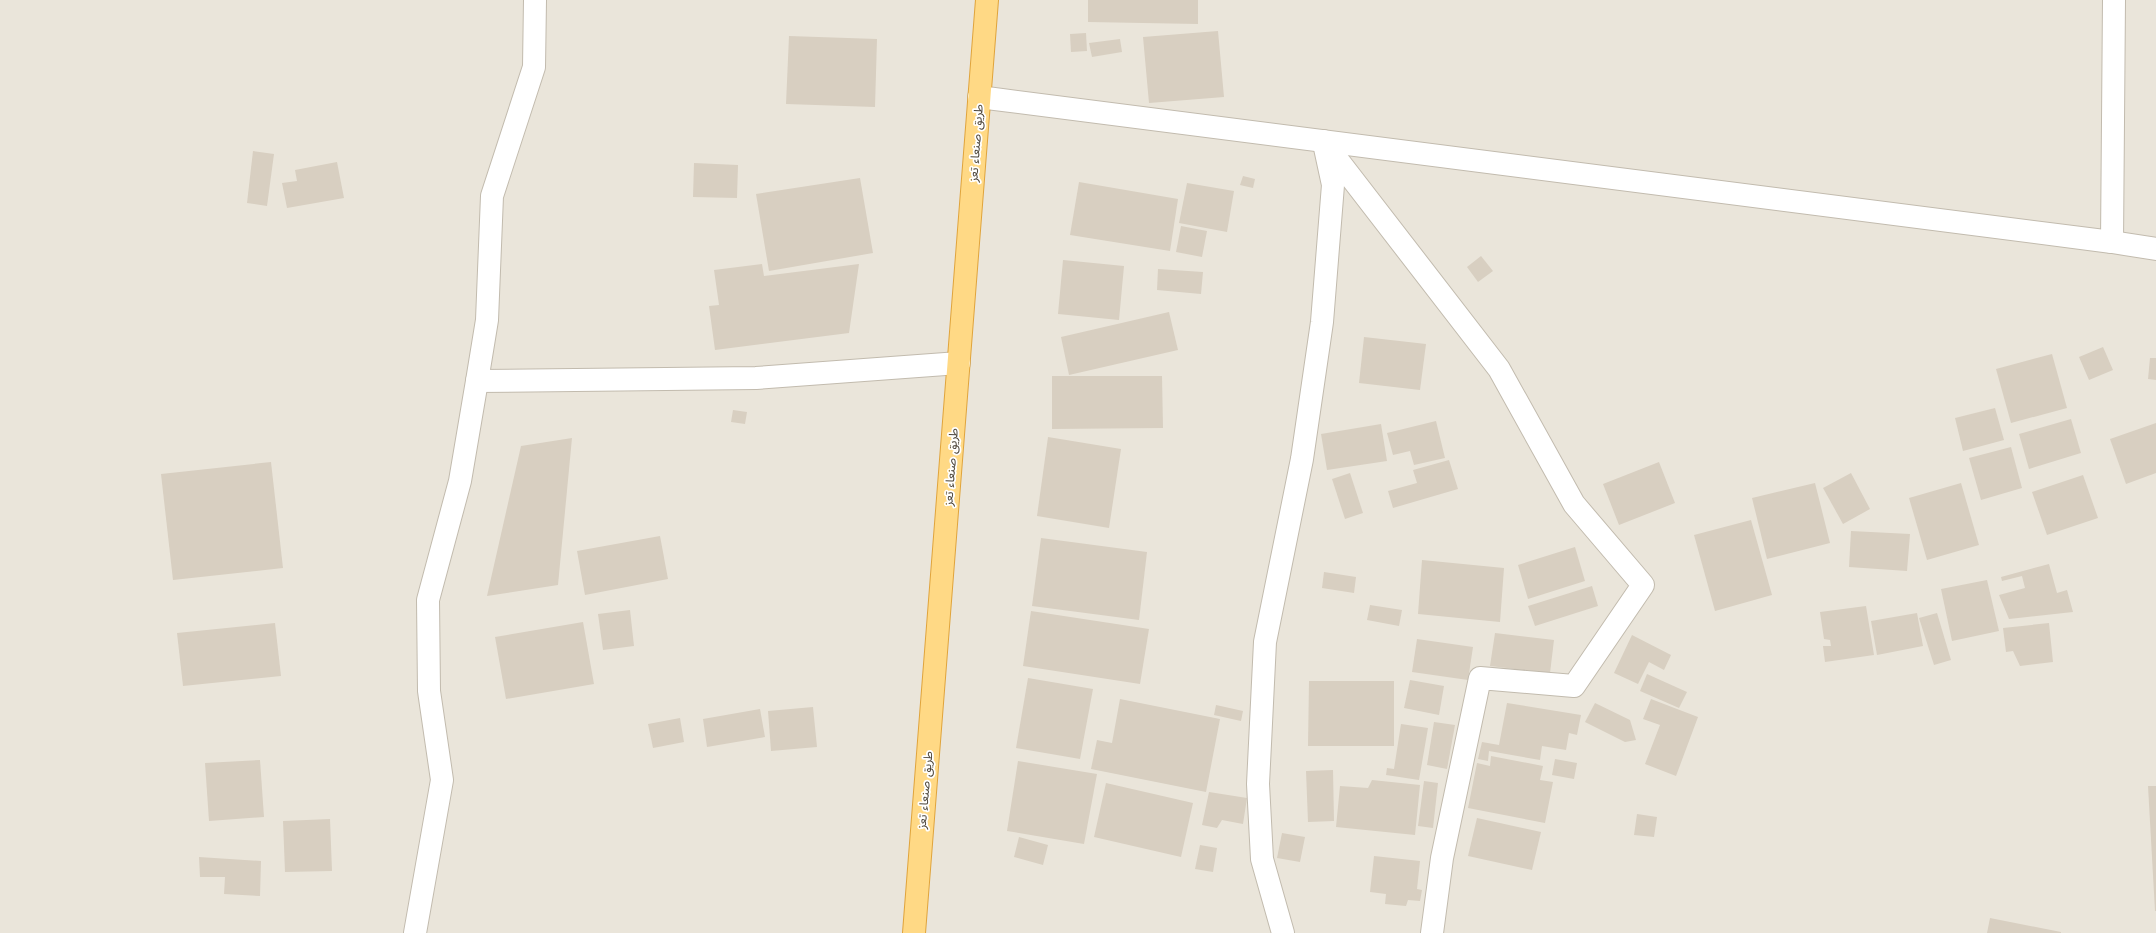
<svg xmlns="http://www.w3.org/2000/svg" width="2156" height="933" font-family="'Work Sans','Noto Sans Arabic',sans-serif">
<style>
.residential{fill:#eae5da}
.building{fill:#d8cfc1}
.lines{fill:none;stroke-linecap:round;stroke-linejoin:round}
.minor-casing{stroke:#c2bbae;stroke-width:24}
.trunk-casing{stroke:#e0a43c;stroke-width:24}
.minor{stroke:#fff;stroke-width:22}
.trunk{stroke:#ffd985;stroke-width:22}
.labels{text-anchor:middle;stroke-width:3.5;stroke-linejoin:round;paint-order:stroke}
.street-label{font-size:12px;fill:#4b4439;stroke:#fff}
</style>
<rect width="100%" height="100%" fill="#f6f3ec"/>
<rect class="residential" x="0" y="0" width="2156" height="933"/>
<g class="building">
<path d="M1088,0H1198V24L1088,22Z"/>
<path d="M1218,31L1224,97L1149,103L1143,37Z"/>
<path d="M1086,33L1087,51L1071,52L1070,34Z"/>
<path d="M789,36L877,39L875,107L786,104Z"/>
<path d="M1120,39L1122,52L1092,57L1089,43Z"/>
<path d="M253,151L274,154L267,206L247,203Z"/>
<path d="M337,162L344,198L287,208L282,183L297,181L295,170Z"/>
<path d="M694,163L738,165L737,198L693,197Z"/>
<path d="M1243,176L1255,179L1253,188L1240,185Z"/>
<path d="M860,178L873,253L769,271L756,194Z"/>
<path d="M1079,182L1178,199L1170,251L1070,235Z"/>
<path d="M1187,183L1234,191L1227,232L1179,223Z"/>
<path d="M1181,226L1207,231L1202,257L1176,252Z"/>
<path d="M1481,256L1493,271L1478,282L1467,267Z"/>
<path d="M1063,260L1124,266L1119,320L1058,314Z"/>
<path d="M762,264L764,276L859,264L849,333L715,350L709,306L719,305L714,270Z"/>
<path d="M1158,269L1203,272L1201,294L1157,290Z"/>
<path d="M1169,312L1178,350L1069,375L1061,337Z"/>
<path d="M1364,337L1426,344L1420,390L1359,383Z"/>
<path d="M2103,347L2113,370L2089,380L2079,357Z"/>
<path d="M2052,354L2067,408L2011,423L1996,369Z"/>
<path d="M2150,358H2156V380L2148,379Z"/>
<path d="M1052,376H1162L1163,428L1052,429Z"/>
<path d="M1995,408L2004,440L1963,451L1955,418Z"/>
<path d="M733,410L747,412L745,424L731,422Z"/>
<path d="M2071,419L2081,453L2029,469L2019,434Z"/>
<path d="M1436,421L1445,458L1414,465L1410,451L1393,455L1387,433Z"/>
<path d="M2156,423V473L2126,484L2110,439Z"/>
<path d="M1381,424L1387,461L1327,470L1321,434Z"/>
<path d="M1048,437L1121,449L1109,528L1037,516Z"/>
<path d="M572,438L558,585L487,596L521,446Z"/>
<path d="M2011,447L2022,488L1981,500L1969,458Z"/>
<path d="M1449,460L1458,489L1393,508L1388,491L1417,483L1413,470Z"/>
<path d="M271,462L283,568L173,580L161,474Z"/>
<path d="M1659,462L1675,503L1619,525L1603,484Z"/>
<path d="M1350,473L1363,513L1345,519L1332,479Z"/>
<path d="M1851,473L1870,509L1843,524L1823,488Z"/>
<path d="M2083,475L2098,518L2047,535L2032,492Z"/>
<path d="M1815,483L1830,543L1767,559L1752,498Z"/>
<path d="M1961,483L1979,545L1927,560L1909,498Z"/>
<path d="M1751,520L1772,595L1715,611L1694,535Z"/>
<path d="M1851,531L1910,534L1907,571L1849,567Z"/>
<path d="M660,536L668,579L585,595L577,551Z"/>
<path d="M1041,538L1147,552L1139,620L1032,606Z"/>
<path d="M1575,547L1585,581L1528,599L1518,565Z"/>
<path d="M1422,560L1504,568L1500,622L1418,614Z"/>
<path d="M2049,564L2057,593L2067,590L2073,612L2009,619L1999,595L2025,588L2022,576L2002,581L2001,577Z"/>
<path d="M1324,572L1356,577L1354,593L1322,588Z"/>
<path d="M1987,580L1999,631L1952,641L1941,589Z"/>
<path d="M1592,586L1598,606L1535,626L1528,606Z"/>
<path d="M1370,605L1402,610L1399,626L1367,620Z"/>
<path d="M1866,606L1874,655L1825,662L1823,646H1831L1830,640L1824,639L1820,612Z"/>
<path d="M630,610L634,646L603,650L598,614Z"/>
<path d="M1031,611L1149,629L1140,684L1023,666Z"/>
<path d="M1917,613L1923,646L1877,655L1871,621Z"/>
<path d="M1937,613L1951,660L1934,665L1919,618Z"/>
<path d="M583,622L594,684L506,699L495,637Z"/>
<path d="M275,623L281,676L183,686L177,633Z"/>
<path d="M2049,623L2053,662L2020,666L2013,651L2006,652L2003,628Z"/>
<path d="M1495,633L1554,640L1550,673L1490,666Z"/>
<path d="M1632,635L1671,655L1664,670L1649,662L1638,684L1614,673Z"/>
<path d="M1417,639L1473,647L1468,680L1412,672Z"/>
<path d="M1647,674L1687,692L1679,708L1640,691Z"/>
<path d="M1028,678L1093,689L1080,759L1016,748Z"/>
<path d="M1410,680L1444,686L1439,715L1404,708Z"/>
<path d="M1309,681H1394V746H1308Z"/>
<path d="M1120,699L1220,719L1206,792L1091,769L1097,740L1112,743Z"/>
<path d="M1651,699L1698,717L1676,776L1645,764L1660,725L1643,719Z"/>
<path d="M1507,703L1581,715L1577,735L1569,733L1566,750L1542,746L1540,760L1489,751L1488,761L1478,759L1482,742L1499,745Z"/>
<path d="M1595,703L1630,720L1636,740L1625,742L1585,722Z"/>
<path d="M1216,705L1243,711L1241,721L1214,715Z"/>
<path d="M813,707L817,747L771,751L768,711Z"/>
<path d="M760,709L765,737L707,747L703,719Z"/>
<path d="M680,718L684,742L653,748L648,724Z"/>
<path d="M1434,722L1455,725L1447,769L1427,765Z"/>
<path d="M1401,724L1428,728L1419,780L1386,775L1387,768L1394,769Z"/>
<path d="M1491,756L1543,766L1540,780L1553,782L1545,823L1468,808L1477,763L1490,766Z"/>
<path d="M1555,759L1577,763L1574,779L1552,775Z"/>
<path d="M260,760L264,817L209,821L205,763Z"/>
<path d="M1018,761L1097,774L1084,844L1007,831Z"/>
<path d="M1333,770L1334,821L1308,822L1306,771Z"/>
<path d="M1372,780L1420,785L1415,835L1336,827L1340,786L1368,788Z"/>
<path d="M1424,781L1438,783L1433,828L1418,826Z"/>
<path d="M1106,783L1193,803L1181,857L1094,837Z"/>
<path d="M2148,786H2156V911H2155Z"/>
<path d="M1209,792L1247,798L1243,824L1222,820L1217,828L1202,825Z"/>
<path d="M1637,814L1657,817L1654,837L1634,835Z"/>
<path d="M1477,818L1541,832L1532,870L1468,856Z"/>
<path d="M330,819L332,871L285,872L283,821Z"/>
<path d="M1282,833L1305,837L1300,862L1277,858Z"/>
<path d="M1019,837L1048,845L1043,865L1014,857Z"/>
<path d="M1200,845L1217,848L1213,872L1195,869Z"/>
<path d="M1374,856L1420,861L1417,889L1422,890L1420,901L1408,900L1406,906L1385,904L1386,894L1370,892Z"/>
<path d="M199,857L261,861L260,896L224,894L225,877H200Z"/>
<path d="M1990,918L2061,932V933H1987Z"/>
</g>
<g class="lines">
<defs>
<g id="minor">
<path d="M535,0L534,67L492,196L487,320L477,381L756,378L959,363"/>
<path d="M979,97L2112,242L2156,249"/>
<path d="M1323,141L1499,369L1574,504L1643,585L1574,686L1480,678L1442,858L1432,933"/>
<path d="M2112,242L2114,0"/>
<path d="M415,933L442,780L429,691L428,600L460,481L477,381"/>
<path d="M1283,933L1262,859L1258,784L1265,642L1302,459L1322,322L1333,185L1325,148"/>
</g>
<path id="trunk" d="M914,933L987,0"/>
</defs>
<use href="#minor" class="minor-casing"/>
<use href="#trunk" class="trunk-casing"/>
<use href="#minor" class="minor"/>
<use href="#trunk" class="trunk"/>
</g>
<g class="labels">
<g class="street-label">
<text transform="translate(976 143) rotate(-86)" y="4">طريق صنعاء تعز</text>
<text transform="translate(951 467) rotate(-86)" y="4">طريق صنعاء تعز</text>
<text transform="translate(925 790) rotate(-85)" y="4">طريق صنعاء تعز</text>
</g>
</g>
</svg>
